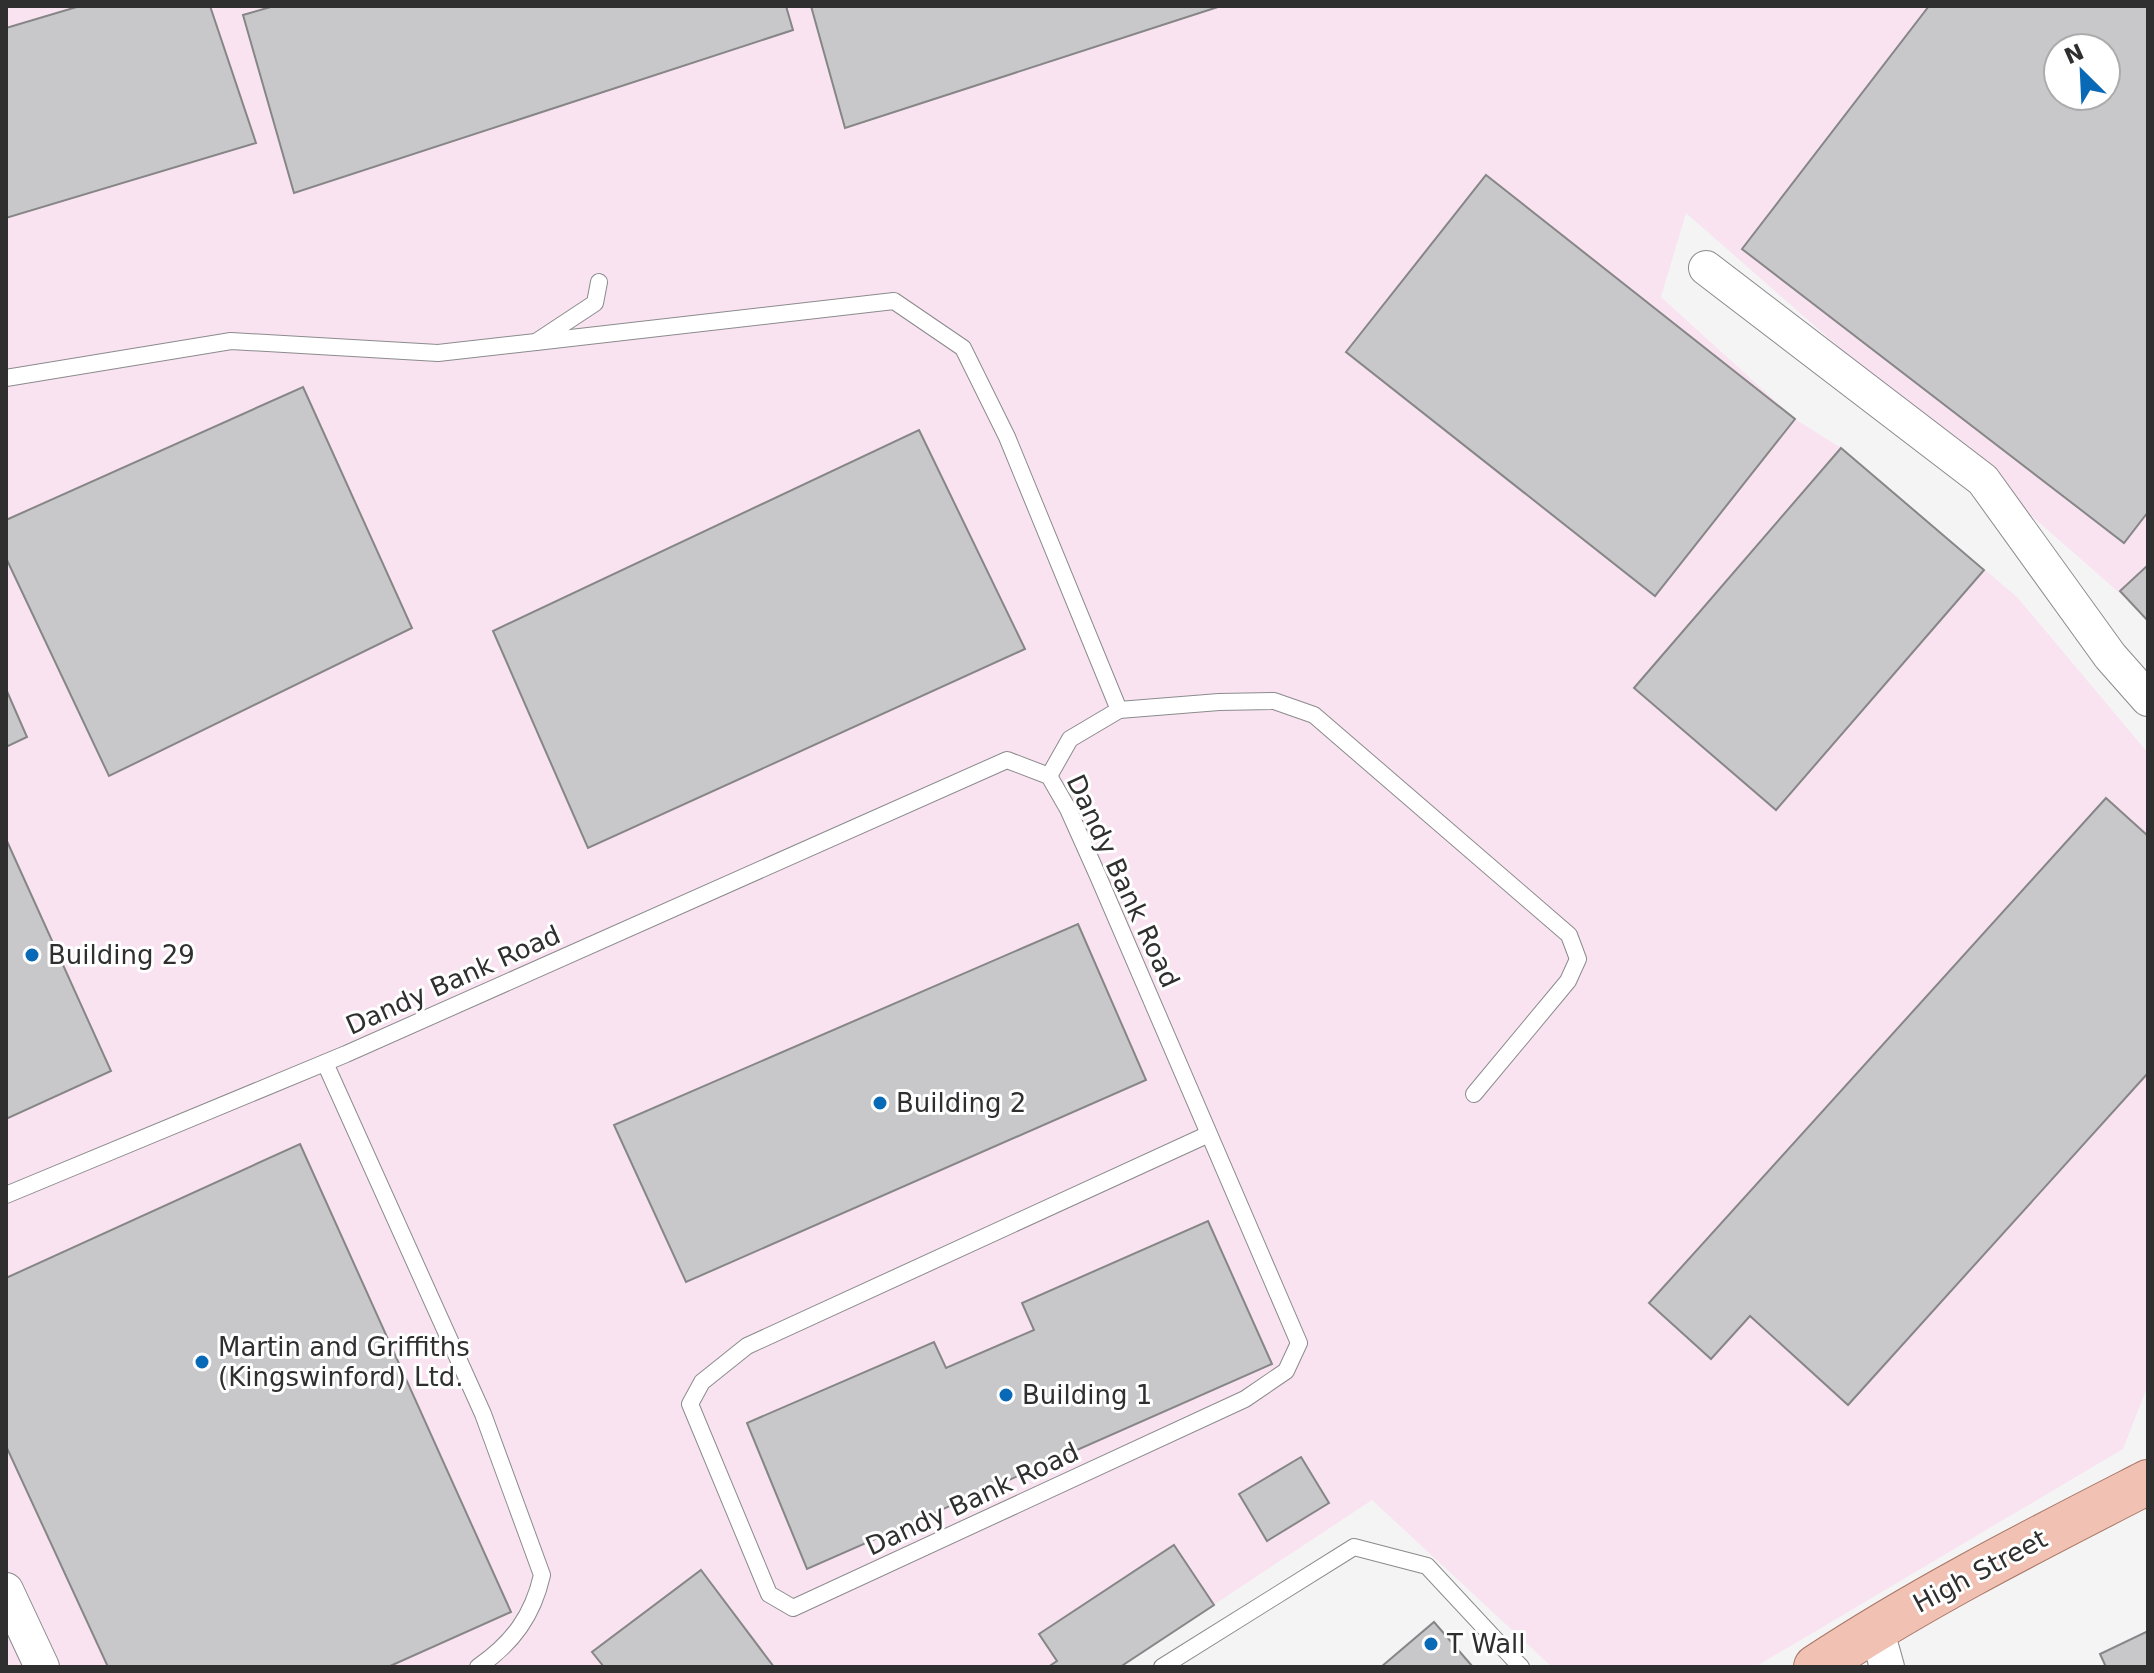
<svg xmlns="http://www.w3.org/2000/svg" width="2154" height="1673" font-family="'DejaVu Sans',sans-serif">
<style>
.industrial{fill:#f9e3f0;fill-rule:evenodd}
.building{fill:#c8c8ca;stroke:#868687;stroke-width:2;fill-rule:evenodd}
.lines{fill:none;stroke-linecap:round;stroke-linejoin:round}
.service-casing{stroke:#8b8b8d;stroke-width:18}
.minor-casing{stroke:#8b8b8d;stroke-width:36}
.primary-casing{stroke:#a77565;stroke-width:46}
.service{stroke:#fff;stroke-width:16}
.minor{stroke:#fff;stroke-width:34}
.primary{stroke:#f1c2b3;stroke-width:44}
.poi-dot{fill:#086ab7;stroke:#fff;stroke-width:3}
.labels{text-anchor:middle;stroke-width:6;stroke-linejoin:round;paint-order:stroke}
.street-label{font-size:26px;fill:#2f2f30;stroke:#fff}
.poi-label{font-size:26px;fill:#2f2f30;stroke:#fff;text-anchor:start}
</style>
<rect width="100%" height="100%" fill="#f4f4f5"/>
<path class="industrial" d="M6,6H2148V618L1686,213L1661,297L1795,419L1841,448L2017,597L2148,753V1385L2123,1449L1755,1667H1552L1372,1500L1120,1667H6ZM2058,48H2106V96H2058Z"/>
<g class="building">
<path d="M80,6H210L256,143L6,218V28Z"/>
<path d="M274,6H786L793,30L294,193L243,15Z"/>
<path d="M811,6H1221L845,128Z"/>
<path d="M1929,6H2148V512L2124,543L1742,249ZM2058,48H2106V96H2058Z"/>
<path d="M1486,175L1795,419L1655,596L1346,352Z"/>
<path d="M303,387L412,628L109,776L6,558V520Z"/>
<path d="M919,430L1025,649L588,848L493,631Z"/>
<path d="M1841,448L1984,570L1776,810L1634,688Z"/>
<path d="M2148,565V621L2120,591Z"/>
<path d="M6,689L27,737L6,747Z"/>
<path d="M2106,798L2148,836V1073L1848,1405L1750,1316L1711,1359L1649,1303Z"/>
<path d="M6,839L111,1071L6,1119Z"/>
<path d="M1078,924L1146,1080L686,1282L614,1125Z"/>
<path d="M300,1144L511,1612L388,1667H108L6,1446V1278Z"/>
<path d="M1208,1221L1272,1364L807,1569L747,1423L934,1342L946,1368L1034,1330L1022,1303Z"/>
<path d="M1301,1457L1329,1503L1267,1541L1239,1494Z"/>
<path d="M1174,1545L1214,1605L1120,1667H1048L1057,1661L1039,1634Z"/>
<path d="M701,1570L774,1667H604L592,1652Z"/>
<path d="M1434,1622L1473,1667H1381Z"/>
<path d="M2148,1631V1667H2106L2100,1654Z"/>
</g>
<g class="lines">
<defs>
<g id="service">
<path d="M536,342L894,301L963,348L1007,437L1119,710L1070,739L1049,776"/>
<path d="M6,378L231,341L438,353L536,342L595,303L599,282"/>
<path d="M1119,710L1219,702L1274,701L1314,715L1569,935L1578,959L1568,981L1474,1094"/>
<path d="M325,1063L483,1414L542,1575C533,1615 513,1643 478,1667"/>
<path d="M6,1195L346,1054L1007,760L1049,776L1068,809L1098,876L1299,1343L1286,1371L1245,1399L793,1608L769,1594L690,1404L702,1382L747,1346L1209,1134"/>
<path d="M1162,1667L1354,1547L1427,1566L1521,1667"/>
</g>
<g id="minor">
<path d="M1706,268L1983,480L2110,656L2148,699"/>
<path d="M6,1590L42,1667"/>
<path d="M1876,1628L1887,1667"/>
</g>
<path id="primary" d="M1816,1667C1922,1597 2035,1540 2148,1482"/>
</defs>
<use href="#service" class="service-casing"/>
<use href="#minor" class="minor-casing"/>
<use href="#primary" class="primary-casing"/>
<use href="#service" class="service"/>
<use href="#minor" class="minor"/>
<use href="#primary" class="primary"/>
</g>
<g class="poi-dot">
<circle cx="32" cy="955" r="8"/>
<circle cx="880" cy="1103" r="8"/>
<circle cx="202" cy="1362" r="8"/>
<circle cx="1006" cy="1395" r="8"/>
<circle cx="1431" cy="1644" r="8"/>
</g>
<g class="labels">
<g class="street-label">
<text transform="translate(1123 881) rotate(65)" y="9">Dandy Bank Road</text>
<text transform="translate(453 980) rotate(-24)" y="9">Dandy Bank Road</text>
<text transform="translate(972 1499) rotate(-25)" y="9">Dandy Bank Road</text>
<text transform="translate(1980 1571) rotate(-28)" y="9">High Street</text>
</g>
<g class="poi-label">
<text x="48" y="964">Building 29</text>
<text x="896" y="1112">Building 2</text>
<text x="218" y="1356">Martin and Griffiths<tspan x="218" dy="30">(Kingswinford) Ltd.</tspan></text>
<text x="1022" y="1404">Building 1</text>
<text x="1447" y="1653">T Wall</text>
</g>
</g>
<rect width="2154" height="1673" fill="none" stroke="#2f2f30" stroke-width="16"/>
<g transform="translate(2082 72) rotate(336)"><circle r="38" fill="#ffffff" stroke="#acacac" stroke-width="2"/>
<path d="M0-6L14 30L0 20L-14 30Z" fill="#086ab7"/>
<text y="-12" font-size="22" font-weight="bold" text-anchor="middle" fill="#2f2f30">N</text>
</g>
</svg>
